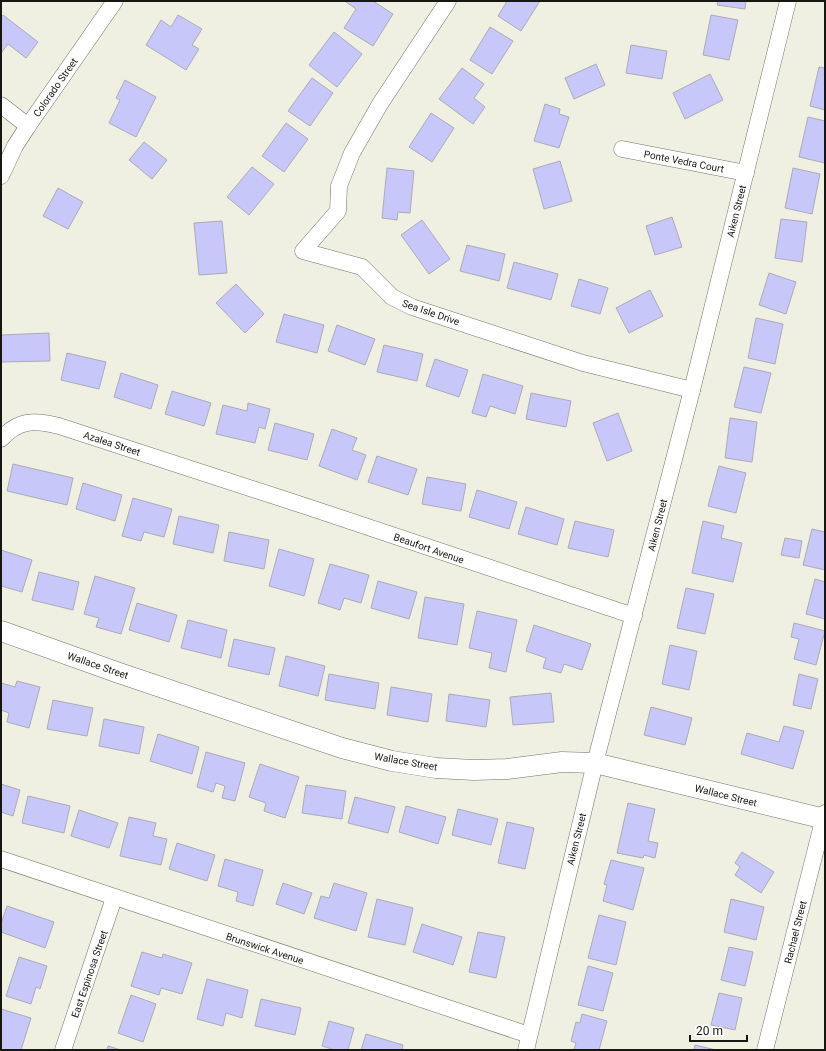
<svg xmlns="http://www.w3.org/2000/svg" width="826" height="1051" font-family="Roboto,sans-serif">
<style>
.building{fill:#c8c7fa;stroke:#ababb8}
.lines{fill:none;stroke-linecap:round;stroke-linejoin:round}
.minor-casing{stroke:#727367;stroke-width:17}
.tertiary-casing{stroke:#727367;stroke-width:21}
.minor{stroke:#fff;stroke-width:16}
.tertiary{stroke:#fff;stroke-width:20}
.labels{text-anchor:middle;stroke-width:3;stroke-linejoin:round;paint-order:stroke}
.street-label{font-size:10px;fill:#171712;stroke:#fff}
</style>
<rect width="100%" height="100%" fill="#eff0e2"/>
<g class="building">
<path d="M347,1H373L393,14L373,46L344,28L356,9L346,2Z"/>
<path d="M507,1H540L521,31L498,16Z"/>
<path d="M718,1H746L745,9L717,5Z"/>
<path d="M3,15L38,42L26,58L8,44L1,53V18Z"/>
<path d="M178,15L202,29L192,45L199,49L186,70L146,45L161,20L171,27Z"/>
<path d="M711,15L738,20L729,60L703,55Z"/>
<path d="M490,27L513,41L492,74L470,60Z"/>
<path d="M334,32L362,54L337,87L309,65Z"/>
<path d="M631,45L667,51L662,79L626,73Z"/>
<path d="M596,64L605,85L574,99L565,78Z"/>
<path d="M819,67L825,68V110L810,106Z"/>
<path d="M462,68L484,84L474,98L485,107L473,124L439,99Z"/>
<path d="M710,74L723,100L685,119L673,93Z"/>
<path d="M312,78L333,93L310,126L288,111Z"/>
<path d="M125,80L156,97L136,137L109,123L120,100L116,98Z"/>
<path d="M545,104L560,109L559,114L569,117L559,148L534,141Z"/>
<path d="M431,113L454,128L432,162L409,147Z"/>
<path d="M808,117L825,121V163L799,157Z"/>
<path d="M286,123L308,139L284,172L262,156Z"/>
<path d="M144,142L167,160L152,179L129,160Z"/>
<path d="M560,161L572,201L544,209L533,169Z"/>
<path d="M252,167L274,184L249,215L227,197Z"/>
<path d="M387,168L414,171L410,213L398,212L397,220L382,218Z"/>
<path d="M793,168L820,174L812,214L785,208Z"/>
<path d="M58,188L83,202L68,229L43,216Z"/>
<path d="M672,217L682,247L655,255L646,226Z"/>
<path d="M781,219L807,222L802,262L775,258Z"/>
<path d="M422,220L450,259L429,274L401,235Z"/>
<path d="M222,221L227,273L199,275L194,223Z"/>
<path d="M467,245L505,254L499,281L460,271Z"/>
<path d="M514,262L558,274L551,300L507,288Z"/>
<path d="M769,273L796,282L786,314L759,305Z"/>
<path d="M579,279L608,288L600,314L571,306Z"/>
<path d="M236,284L264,314L245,333L216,303Z"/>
<path d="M650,290L663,316L629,333L616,308Z"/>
<path d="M284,314L324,325L317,353L276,342Z"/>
<path d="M756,318L783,324L775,364L748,358Z"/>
<path d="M337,325L375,339L365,365L328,351Z"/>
<path d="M49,333L50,361L1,362V335Z"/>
<path d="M384,345L423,354L417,381L377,372Z"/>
<path d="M67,353L106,362L99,389L61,380Z"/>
<path d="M435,359L468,370L459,397L426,386Z"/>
<path d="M744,367L771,373L761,413L734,407Z"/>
<path d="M121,373L158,385L151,409L114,397Z"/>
<path d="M483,374L523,386L515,414L490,406L486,417L472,413Z"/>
<path d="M172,391L211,403L204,426L165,414Z"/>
<path d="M531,393L571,401L566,427L526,419Z"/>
<path d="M248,403L270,409L265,429L259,427L255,443L216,434L223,405L247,411Z"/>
<path d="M618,413L632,451L607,461L593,423Z"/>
<path d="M730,418L757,422L752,462L725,458Z"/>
<path d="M275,423L314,434L307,460L268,450Z"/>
<path d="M332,429L357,438L352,450L366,455L357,480L319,466Z"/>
<path d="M377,456L417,469L408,495L368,482Z"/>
<path d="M13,464L73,478L67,505L7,491Z"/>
<path d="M719,466L746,473L736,513L708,506Z"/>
<path d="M427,477L466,484L461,511L422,504Z"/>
<path d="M83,483L122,495L115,521L76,509Z"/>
<path d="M477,490L517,502L509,529L469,517Z"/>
<path d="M133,498L172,509L164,537L144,532L141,541L122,536Z"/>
<path d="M526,507L564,519L557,545L518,534Z"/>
<path d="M179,516L219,525L213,553L173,544Z"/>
<path d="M575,521L614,530L608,557L568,548Z"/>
<path d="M703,521L724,526L721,538L742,543L733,582L692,573Z"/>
<path d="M812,529L825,532V570L803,565Z"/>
<path d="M229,532L269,540L264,569L224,561Z"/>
<path d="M785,538L802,541L799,558L781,555Z"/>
<path d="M279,549L314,559L304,596L269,586Z"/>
<path d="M1,550L32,560L22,592L1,586Z"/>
<path d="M330,564L369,575L361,603L344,598L340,610L318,603Z"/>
<path d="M39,572L79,582L73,610L32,600Z"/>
<path d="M95,576L135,588L121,634L96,627L99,618L84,614Z"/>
<path d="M815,579L825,582V619L806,614Z"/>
<path d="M378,581L417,592L409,619L371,608Z"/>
<path d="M686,588L714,594L705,634L677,628Z"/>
<path d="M425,597L464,604L457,645L418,638Z"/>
<path d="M137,603L177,615L169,642L129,630Z"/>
<path d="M477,611L517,620L506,672L489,668L492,653L469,648Z"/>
<path d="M188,620L227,630L221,658L181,648Z"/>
<path d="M794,623L825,631L816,665L794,659L799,639L791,637Z"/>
<path d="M534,625L591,644L582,670L564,664L561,673L543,668L546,658L526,651Z"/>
<path d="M234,639L275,648L269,675L228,666Z"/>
<path d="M670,645L697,651L689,690L662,684Z"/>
<path d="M286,656L325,666L318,696L279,686Z"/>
<path d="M329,674L379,683L375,709L325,700Z"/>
<path d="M799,674L818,679L811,709L793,705Z"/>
<path d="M17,681L40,687L29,728L7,722L9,713L1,710V683L15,687Z"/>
<path d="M391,687L432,694L428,722L387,715Z"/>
<path d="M551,693L554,722L513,725L510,697Z"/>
<path d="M449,694L490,700L486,727L446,721Z"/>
<path d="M53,700L93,708L87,736L47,729Z"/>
<path d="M651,707L692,718L685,745L644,735Z"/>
<path d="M104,719L144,727L139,754L99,746Z"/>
<path d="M784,726L804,731L793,769L741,754L747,733L779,742Z"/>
<path d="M158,734L199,747L192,774L150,761Z"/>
<path d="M206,752L245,763L235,801L222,798L225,786L216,783L213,792L197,787Z"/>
<path d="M260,764L299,777L285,818L264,811L266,803L249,797Z"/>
<path d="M1,784L20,790L13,816L1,812Z"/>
<path d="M306,785L346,791L342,819L302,813Z"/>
<path d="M28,796L70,806L64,833L22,823Z"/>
<path d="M355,797L395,807L388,833L348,823Z"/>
<path d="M628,803L655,809L648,841L658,843L655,858L644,855L643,858L617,853Z"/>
<path d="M406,806L446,817L438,844L399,832Z"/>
<path d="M458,809L498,819L491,845L452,835Z"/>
<path d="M79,810L118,823L109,848L71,836Z"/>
<path d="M129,817L156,823L153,836L167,839L161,865L120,856Z"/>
<path d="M507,822L534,828L525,869L498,863Z"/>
<path d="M177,843L215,855L207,881L169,869Z"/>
<path d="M742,852L774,872L761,893L735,875L740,867L735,863Z"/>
<path d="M225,859L263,870L253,906L236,901L238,892L218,886Z"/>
<path d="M611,860L644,868L633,910L603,901L607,885L604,884Z"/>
<path d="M283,883L312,893L304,914L276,904Z"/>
<path d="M334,883L367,893L356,931L314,918L321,896L329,898Z"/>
<path d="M377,899L413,908L405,945L368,937Z"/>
<path d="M731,899L764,907L756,940L724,932Z"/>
<path d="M7,906L54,922L45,948L1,932V924Z"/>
<path d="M599,915L626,922L616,965L588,958Z"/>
<path d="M422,924L462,937L453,965L413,952Z"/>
<path d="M478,932L505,937L496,978L469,972Z"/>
<path d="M729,947L753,952L745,986L721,980Z"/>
<path d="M142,952L162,958L163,954L192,963L182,994L161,988L159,995L131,986Z"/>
<path d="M19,957L47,966L40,989L36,987L31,1004L6,996Z"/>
<path d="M588,966L613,973L603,1011L578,1005Z"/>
<path d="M207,979L248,990L242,1018L226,1013L223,1026L197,1019Z"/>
<path d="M719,993L742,998L735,1030L711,1025Z"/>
<path d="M131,995L156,1004L143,1042L118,1033Z"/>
<path d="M261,999L301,1008L295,1035L255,1026Z"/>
<path d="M1,1009L31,1018L21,1050H1Z"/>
<path d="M582,1014L607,1021L599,1050H574L576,1043L571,1041L576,1022L580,1023Z"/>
<path d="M329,1021L354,1028L348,1050H335L322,1046Z"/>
<path d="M366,1034L403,1045L402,1050H361Z"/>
<path d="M695,1045L716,1050H694Z"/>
<path d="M108,1046L121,1050H107Z"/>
</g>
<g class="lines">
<defs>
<g id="minor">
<path d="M448,1L380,104L352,153L339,186L338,211L303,251L362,267L392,297L412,307L583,363L692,390"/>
<path d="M1,105L28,126"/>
<path d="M622,149L746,173"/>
<path d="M1,176L15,146L28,126L115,1"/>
<path d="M1,439C19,419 35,420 59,426L305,506L634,616"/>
<path d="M1,859L529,1035"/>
<path d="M63,1050L114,898"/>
<path d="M526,1050L595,763L692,390L788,1"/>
<path d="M765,1050L825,813"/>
</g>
<path id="tertiary" d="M1,631L119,673L342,748L392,761L436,768L474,770L507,769L562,762L595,763L825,819"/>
</defs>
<use href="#minor" class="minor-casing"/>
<use href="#tertiary" class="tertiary-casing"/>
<use href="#minor" class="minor"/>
<use href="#tertiary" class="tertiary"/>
</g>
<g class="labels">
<g class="street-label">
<text transform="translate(55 87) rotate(-55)" y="4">Colorado Street</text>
<text transform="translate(684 161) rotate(11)" y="4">Ponte Vedra Court</text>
<text transform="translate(736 211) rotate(-76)" y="4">Aiken Street</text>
<text transform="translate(431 312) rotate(19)" y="4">Sea Isle Drive</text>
<text transform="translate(112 443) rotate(18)" y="4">Azalea Street</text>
<text transform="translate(657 525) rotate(-76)" y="4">Aiken Street</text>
<text transform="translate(429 548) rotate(19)" y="4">Beaufort Avenue</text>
<text transform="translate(98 665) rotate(19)" y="4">Wallace Street</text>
<text transform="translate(406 761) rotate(10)" y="4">Wallace Street</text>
<text transform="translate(726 795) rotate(14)" y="4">Wallace Street</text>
<text transform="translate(576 839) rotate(-76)" y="4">Aiken Street</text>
<text transform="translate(795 932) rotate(-76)" y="4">Rachael Street</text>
<text transform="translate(265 948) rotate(18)" y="4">Brunswick Avenue</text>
<text transform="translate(89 974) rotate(-71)" y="4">East Espinosa Street</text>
</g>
</g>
<rect width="826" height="1051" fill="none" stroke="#171712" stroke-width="4"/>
<path d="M690 1035v6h57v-6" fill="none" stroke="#171712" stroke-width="2"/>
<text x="696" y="1035" font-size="12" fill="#171712" stroke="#ffffff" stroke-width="3" paint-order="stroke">20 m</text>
</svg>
